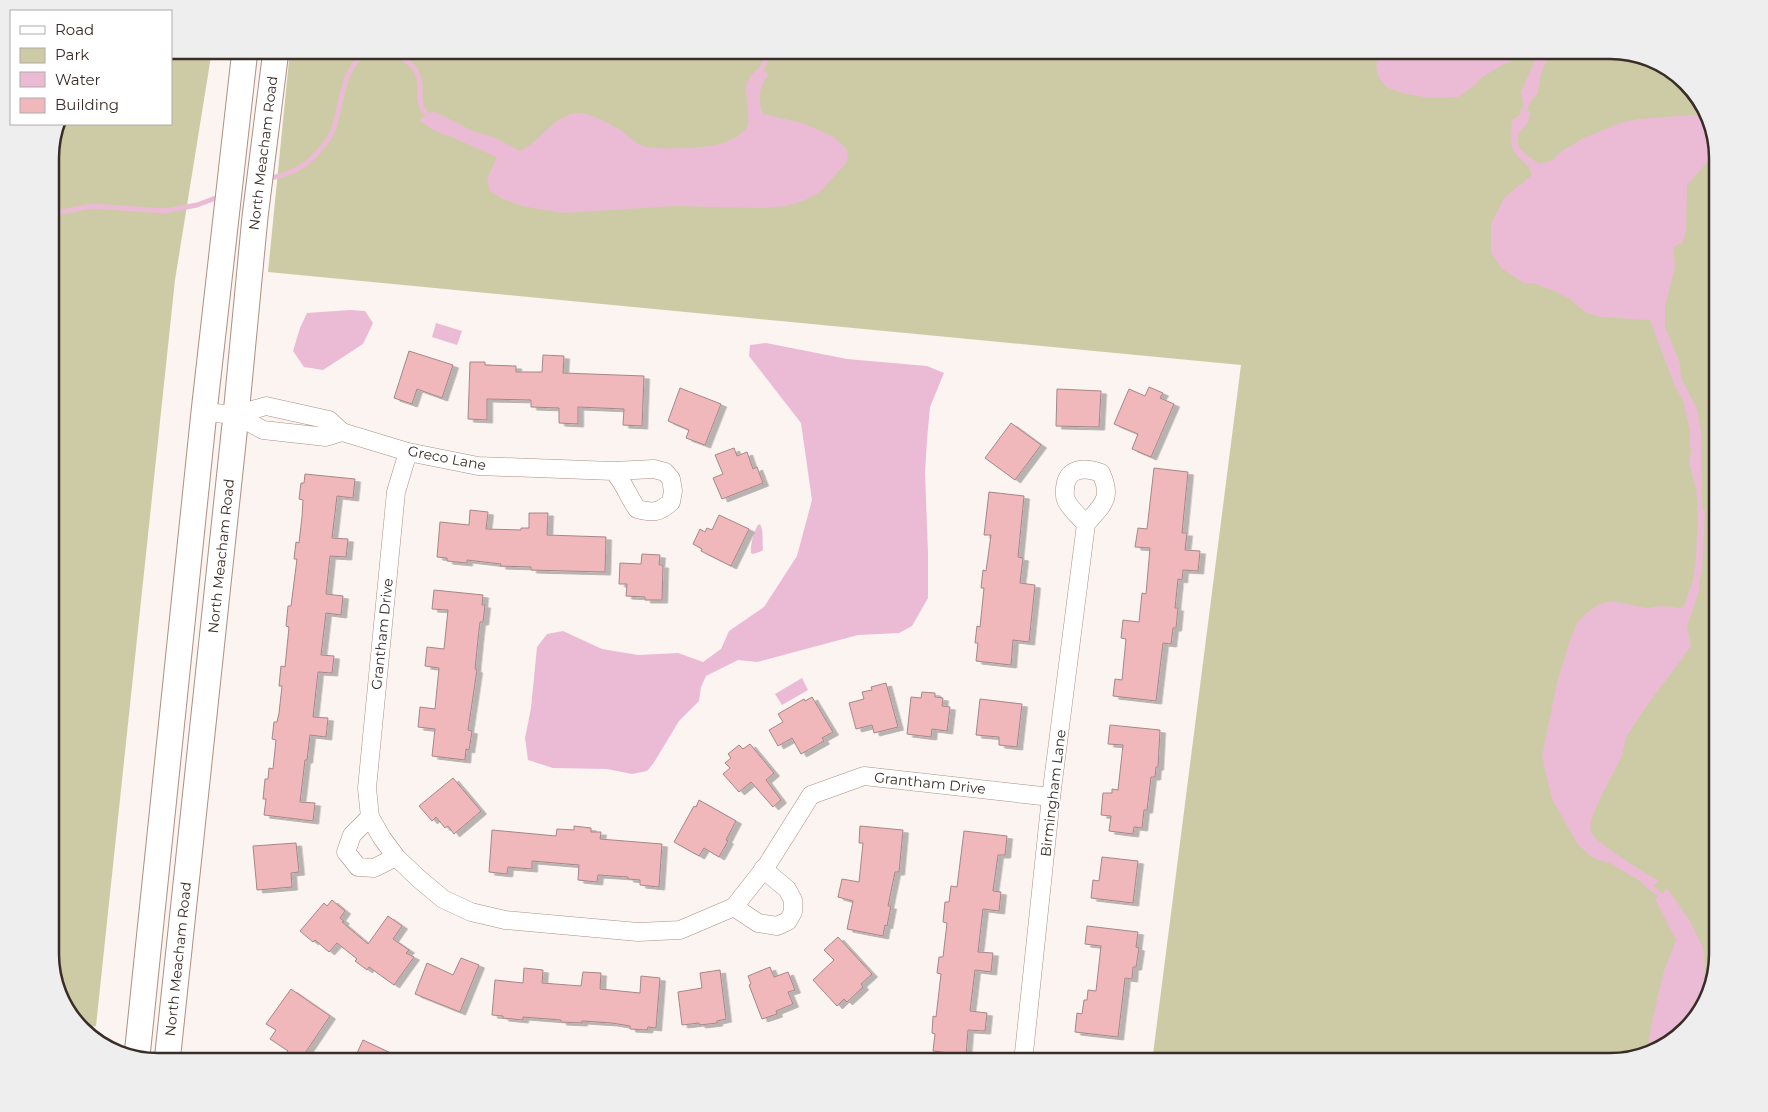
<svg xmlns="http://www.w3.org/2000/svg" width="1768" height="1112" font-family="Montserrat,sans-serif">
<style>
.green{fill:#cdcba6}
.water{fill:#ebbbd5}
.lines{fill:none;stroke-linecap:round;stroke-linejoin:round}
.stream{stroke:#ebbbd5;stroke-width:5}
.building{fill:#f0b8bb;stroke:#a78688;filter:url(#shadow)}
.minor-casing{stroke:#ad8f83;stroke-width:19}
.secondary-casing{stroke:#ad8f83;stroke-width:27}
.minor{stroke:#fff;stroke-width:18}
.secondary{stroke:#fff;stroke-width:25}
.labels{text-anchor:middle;stroke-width:4;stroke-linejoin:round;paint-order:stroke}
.street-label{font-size:14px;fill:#392d28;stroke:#fff}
.rim{fill:none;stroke:#392d28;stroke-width:2.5}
</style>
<defs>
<filter id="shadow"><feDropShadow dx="5.5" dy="3" stdDeviation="0" flood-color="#0004"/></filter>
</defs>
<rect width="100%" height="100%" fill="#fbf4f1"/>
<g class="green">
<path d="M171,50H212L175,280L96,1026L84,1029L64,1008L50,961V151L57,124H171Z"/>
<path d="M290,50H407L419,55L436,50H1610L1670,68L1704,104L1718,158V954L1700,1014L1664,1048L1610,1062H1152L1241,365L268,272Z"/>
</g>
<g class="water">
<path d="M1383,50H1577L1549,56C1542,69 1539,79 1538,94L1533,98L1531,103H1523L1521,92L1535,60L1530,56L1515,59L1500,66L1481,78L1475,85L1458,97L1429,98L1402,93L1386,87L1378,76L1376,64Z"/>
<path d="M759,68L769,74C759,86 757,100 763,114L802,123L832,136L846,148L848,155L846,163L819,193L803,201L786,206L762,208L674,206L564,213L522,206L503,199L490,191L487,178L496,160V157L456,139L433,130L419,120L433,111L475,132L493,137L520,151C540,142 553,116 576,113C590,112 610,124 622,131C628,135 633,142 640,145C653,151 706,148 720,144C727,142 739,136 744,131C754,121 743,96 747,83C750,76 754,72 759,68Z"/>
<path d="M1521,109L1530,112C1529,129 1521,126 1518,137C1514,149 1532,159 1540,164L1553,160L1559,153L1584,138L1620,123L1639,119L1706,114L1716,152L1687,185L1686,231L1682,243L1673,247L1675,267L1665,307V327L1680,363L1681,378L1697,409L1701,431L1702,488L1696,489L1689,462L1694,432L1692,417L1674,384L1650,320L1602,317L1586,313L1570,299L1552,290L1533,283H1524L1501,268L1491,252V224L1505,197L1532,175C1530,163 1517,159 1513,149C1509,140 1511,129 1512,120L1520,115Z"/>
<path d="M350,310L365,311L373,323L363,344L323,370L304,367L293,351L300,328L307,313Z"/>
<path d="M436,323L462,331L457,345L432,337Z"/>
<path d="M766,343L847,359L927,366L944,373L930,407L927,440L925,473L928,553V598L912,626L899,633L858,635L757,662L738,660L706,676L701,687L699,701L679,721L653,764L647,771L632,774L607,769L553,768L528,760L525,738L531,708L537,647L547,634L563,631L602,649L638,655L678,653L703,662L721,649L729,631L764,607L797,556L812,500L801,423L749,356L750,345Z"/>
<path d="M1698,510H1705L1702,572L1699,582V591L1687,626L1691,646C1670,676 1646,704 1627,736C1624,742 1624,749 1622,755C1616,771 1586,817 1591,832C1595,843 1647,874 1659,881L1649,889L1637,879L1610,863L1598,860L1589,855L1577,843L1552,799L1542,756L1557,683L1570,640L1577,624L1586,613L1600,604L1607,602H1616L1646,608L1663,606L1680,608L1684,606L1693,580L1696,557Z"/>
<path d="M760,524C764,532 762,541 763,549L762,551L753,554L751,553C750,545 754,531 758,525Z"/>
<path d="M802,678L808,690L782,705L775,694Z"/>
<path d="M1667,888L1690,921L1704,950L1705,995L1697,1016L1664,1048L1647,1052L1653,1017L1664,971L1676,940L1655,899L1661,896Z"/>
</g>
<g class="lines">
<g class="stream">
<path d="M389,50C404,58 419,66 420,85C421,98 417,103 427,115"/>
<path d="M759,75L770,50"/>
<path d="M1523,115L1529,97"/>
<path d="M266,180C277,176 290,174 299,168C311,162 329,141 334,128C343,99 341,68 369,50"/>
<path d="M50,214L92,206L165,211L197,205L221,196"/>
<path d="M1686,402L1693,432L1692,445"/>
<path d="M1697,482L1699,487L1700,516"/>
<path d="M1646,883L1661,896"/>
</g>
</g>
<g class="building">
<path d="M409,351L453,365L442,398L417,389L412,404L394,398Z"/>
<path d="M543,355L564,356L563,373L644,376L642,426L623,425L624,409L578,407V424L559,423V408L531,407V400L487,399V420L468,419L470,362H485V365L516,366V372H542Z"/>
<path d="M1149,387L1163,393L1160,398L1174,404L1151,457L1132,449L1138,434L1114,424L1129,389L1145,396Z"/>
<path d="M680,388L721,404L705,445L686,438L689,430L668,421Z"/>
<path d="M1057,389L1101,391L1099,427L1056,426Z"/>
<path d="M1011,423L1041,445L1015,480L985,458Z"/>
<path d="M734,448L737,456L747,452L753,469L757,467L763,483L722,499L713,478L723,474L715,455Z"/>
<path d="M1154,468L1188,472L1182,533H1187L1185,550L1200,551L1198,571L1183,570L1182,580L1178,579L1175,608H1178L1176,628H1173L1171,644L1163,643L1156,701L1113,696L1115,679L1122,680L1126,639L1121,638L1123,620L1139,622L1142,593L1146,594L1150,548L1135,547L1138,528L1147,529Z"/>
<path d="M305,474L355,479L353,498L337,496L332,538L348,539L346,557L330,556L326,594L343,596L341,615L326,613L321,655L334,656L332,673L318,672L313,717L328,718L326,737L310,735L307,760H305L300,802L315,803L313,821L264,815L266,799H263L265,779H268L269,768L273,769L276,740L272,739L274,722H277L279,713L282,686H279L281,666L285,667L289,627L286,626L288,606H291L297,559H294L296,542L299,543L302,517L303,500L299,499L301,483H304Z"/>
<path d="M989,492L1024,496L1018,557L1023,558L1020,583L1035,585L1029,642L1013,640L1011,665L976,661L978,643H975L977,626L980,627L984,588H981L983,570L986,571L991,535H984Z"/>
<path d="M470,510L488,512L486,529L521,530V528H529V513H548L547,535L606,537L605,572L531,570V567L500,566L501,564L467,560V563L447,561V558L437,557L440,522L469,525Z"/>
<path d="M719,515L749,529L731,566L701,551L702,549L693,544L700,529L705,532L707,528L712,530Z"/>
<path d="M642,554L660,555L659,565H663L662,600H645V597L626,596L627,584H619L620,563L641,564Z"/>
<path d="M434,590L483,595L482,605H485L483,622H480L478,639L475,669L477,670L468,730L472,731L469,750L466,749L465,760L432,756L435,729L418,727L420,707L435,709L439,668L425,666L427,647L444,649L448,610L432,609Z"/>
<path d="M886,683L898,727L874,733L872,725L856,729L849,703L864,699L862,692L872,690L871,687Z"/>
<path d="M922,692L935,693V697L943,698L942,706L950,707L947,731L932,729L931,737L907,734L911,697L921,698Z"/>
<path d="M812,697L833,732L822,738L824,741L801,754L792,738L778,746L769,730L783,722L778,714L804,699L805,701Z"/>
<path d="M980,699L1022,704L1017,747L999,745V737L976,735Z"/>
<path d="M1110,725L1160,730L1158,767H1156L1155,777H1151L1147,810H1144L1142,828L1134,827L1133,834L1109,831L1111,816L1101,815L1103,793H1112V789L1118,790L1123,745L1108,744Z"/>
<path d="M750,744L774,773L766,780L781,800L773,807L751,782L739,792L723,774L730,768L725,763L731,758L728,754L739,745L743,749Z"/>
<path d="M453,778L481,811L454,834L448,826L445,828L436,817L432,821L419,806Z"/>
<path d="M699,800L736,821L726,840L728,841L719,857L704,848L699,856L674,842L694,806L696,807Z"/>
<path d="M574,826L591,828V832H601L600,839L662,844L659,887L640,885V880L628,879V877L598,875L597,882L578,880L579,865L532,861V869L508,867L507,874L489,872L492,830L556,836L557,829L574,830Z"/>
<path d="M860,826L903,830L899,872H895L888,906H891L887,926L885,925L883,936L847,929L853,901L838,897L842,879L859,882L863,843H859Z"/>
<path d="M964,831L1007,836L1005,855H998L993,891L1001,892L999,911L983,909L978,952L993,953L991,972L975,970L970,1011L987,1013L985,1031L968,1030L966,1055L933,1051L935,1034L932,1033L933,1016L936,1017L941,974L937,973L939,957H943L947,923L943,922L945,902H949L951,886L957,887Z"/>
<path d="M296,843L299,872L291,873L292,887L257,890L253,846Z"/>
<path d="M1102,857L1138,861L1133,903L1091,898L1093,880L1099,881Z"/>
<path d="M332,900L345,911L340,918L344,921L342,922L368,944L388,916L402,926L393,939L409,950L406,953L414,957L394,985L369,967L367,970L355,961L357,959L337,943L329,952L315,940L313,942L300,931L324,903L327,906Z"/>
<path d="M1087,926L1138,932L1136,947L1139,948L1136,967H1133L1132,979L1125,978L1118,1037L1075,1032L1077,1013L1082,1014L1084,1000H1087L1088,990L1096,991L1101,946L1085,944Z"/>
<path d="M838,937L872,974L861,984L863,987L847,1002L844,999L837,1006L813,980L834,960L824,950Z"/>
<path d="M461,958L479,965L460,1012L415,994L427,963L453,975Z"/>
<path d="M770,967L774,977L788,972L795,990L788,992L793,1004L776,1011L777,1014L762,1019L749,985L751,984L748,976Z"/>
<path d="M524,968L543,970L542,983L581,986L583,972L601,973L600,989L640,993L641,976L660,978L656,1028L648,1027L647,1030L630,1029V1026L612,1023L582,1021V1023L561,1022V1020L523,1017V1020L503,1018V1016L492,1015L495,980L523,983Z"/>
<path d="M720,970L726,1019L717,1021V1023L700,1025L699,1023L682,1025L678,992L702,988L700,973Z"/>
<path d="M291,989L330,1016L299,1062H280L288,1051L270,1039L276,1030L266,1024Z"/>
<path d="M363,1040L410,1062H353Z"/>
</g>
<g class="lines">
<defs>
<g id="minor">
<path d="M204,412L236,415L266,406L329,420L342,432L326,437L263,430L236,415"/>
<path d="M342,432L408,452L478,466L613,471L654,469L665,472L671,479L673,491L671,502C659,513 653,513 637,509C628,496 624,482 613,471"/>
<path d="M408,452L396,492L367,788L370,817L382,838L396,857L418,878L443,899L471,912L505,920L638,932L680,930L734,907L767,865L811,795L864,776L1051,797"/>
<path d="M370,817L352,835L346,852L358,867L374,868L396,857"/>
<path d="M734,907L758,923L777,926L788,921L793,912V900L787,889L763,869"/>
<path d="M182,1062H194"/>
<path d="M1023,1062L1051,797L1086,524C1102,505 1113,499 1101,473C1085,467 1067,467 1065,488C1065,492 1064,496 1066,500C1070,509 1079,516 1086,524"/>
</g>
<g id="secondary">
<path d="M137,1056L204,412L245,50"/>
<path d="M167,1062L236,415L255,217L276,50"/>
</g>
</defs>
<use href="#minor" class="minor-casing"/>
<use href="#secondary" class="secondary-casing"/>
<use href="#minor" class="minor"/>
<use href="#secondary" class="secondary"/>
</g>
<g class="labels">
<g class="street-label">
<text transform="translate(263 153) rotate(-83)" y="5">North Meacham Road</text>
<text transform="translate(447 458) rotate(11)" y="5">Greco Lane</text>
<text transform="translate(221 556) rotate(-84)" y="5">North Meacham Road</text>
<text transform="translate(382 634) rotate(-84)" y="5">Grantham Drive</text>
<text transform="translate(930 783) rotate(6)" y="5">Grantham Drive</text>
<text transform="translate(1053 793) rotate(-83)" y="5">Birmingham Lane</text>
<text transform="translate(178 959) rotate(-84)" y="5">North Meacham Road</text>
</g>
</g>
<path d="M0 0H1768V1112H0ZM158 59H1610A99 99 0 0 1 1709 158V954A99 99 0 0 1 1610 1053H158A99 99 0 0 1 59 954V158A99 99 0 0 1 158 59Z" fill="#efeeee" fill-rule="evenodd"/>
<path class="rim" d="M158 59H1610A99 99 0 0 1 1709 158V954A99 99 0 0 1 1610 1053H158A99 99 0 0 1 59 954V158A99 99 0 0 1 158 59Z"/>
<rect x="10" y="10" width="162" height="115" fill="#ffffff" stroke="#b0aba9"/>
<rect x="20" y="26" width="25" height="8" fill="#ffffff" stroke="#b0aba9"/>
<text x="55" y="35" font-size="15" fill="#392d28">Road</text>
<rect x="20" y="48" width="25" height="15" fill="#cdcba6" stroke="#b0aba9"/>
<text x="55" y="60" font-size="15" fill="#392d28">Park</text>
<rect x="20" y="72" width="25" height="15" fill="#ebbbd5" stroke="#b0aba9"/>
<text x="55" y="85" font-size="15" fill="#392d28">Water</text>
<rect x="20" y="98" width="25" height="15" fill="#f0b8bb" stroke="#b0aba9"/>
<text x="55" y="110" font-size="15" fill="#392d28">Building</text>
</svg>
